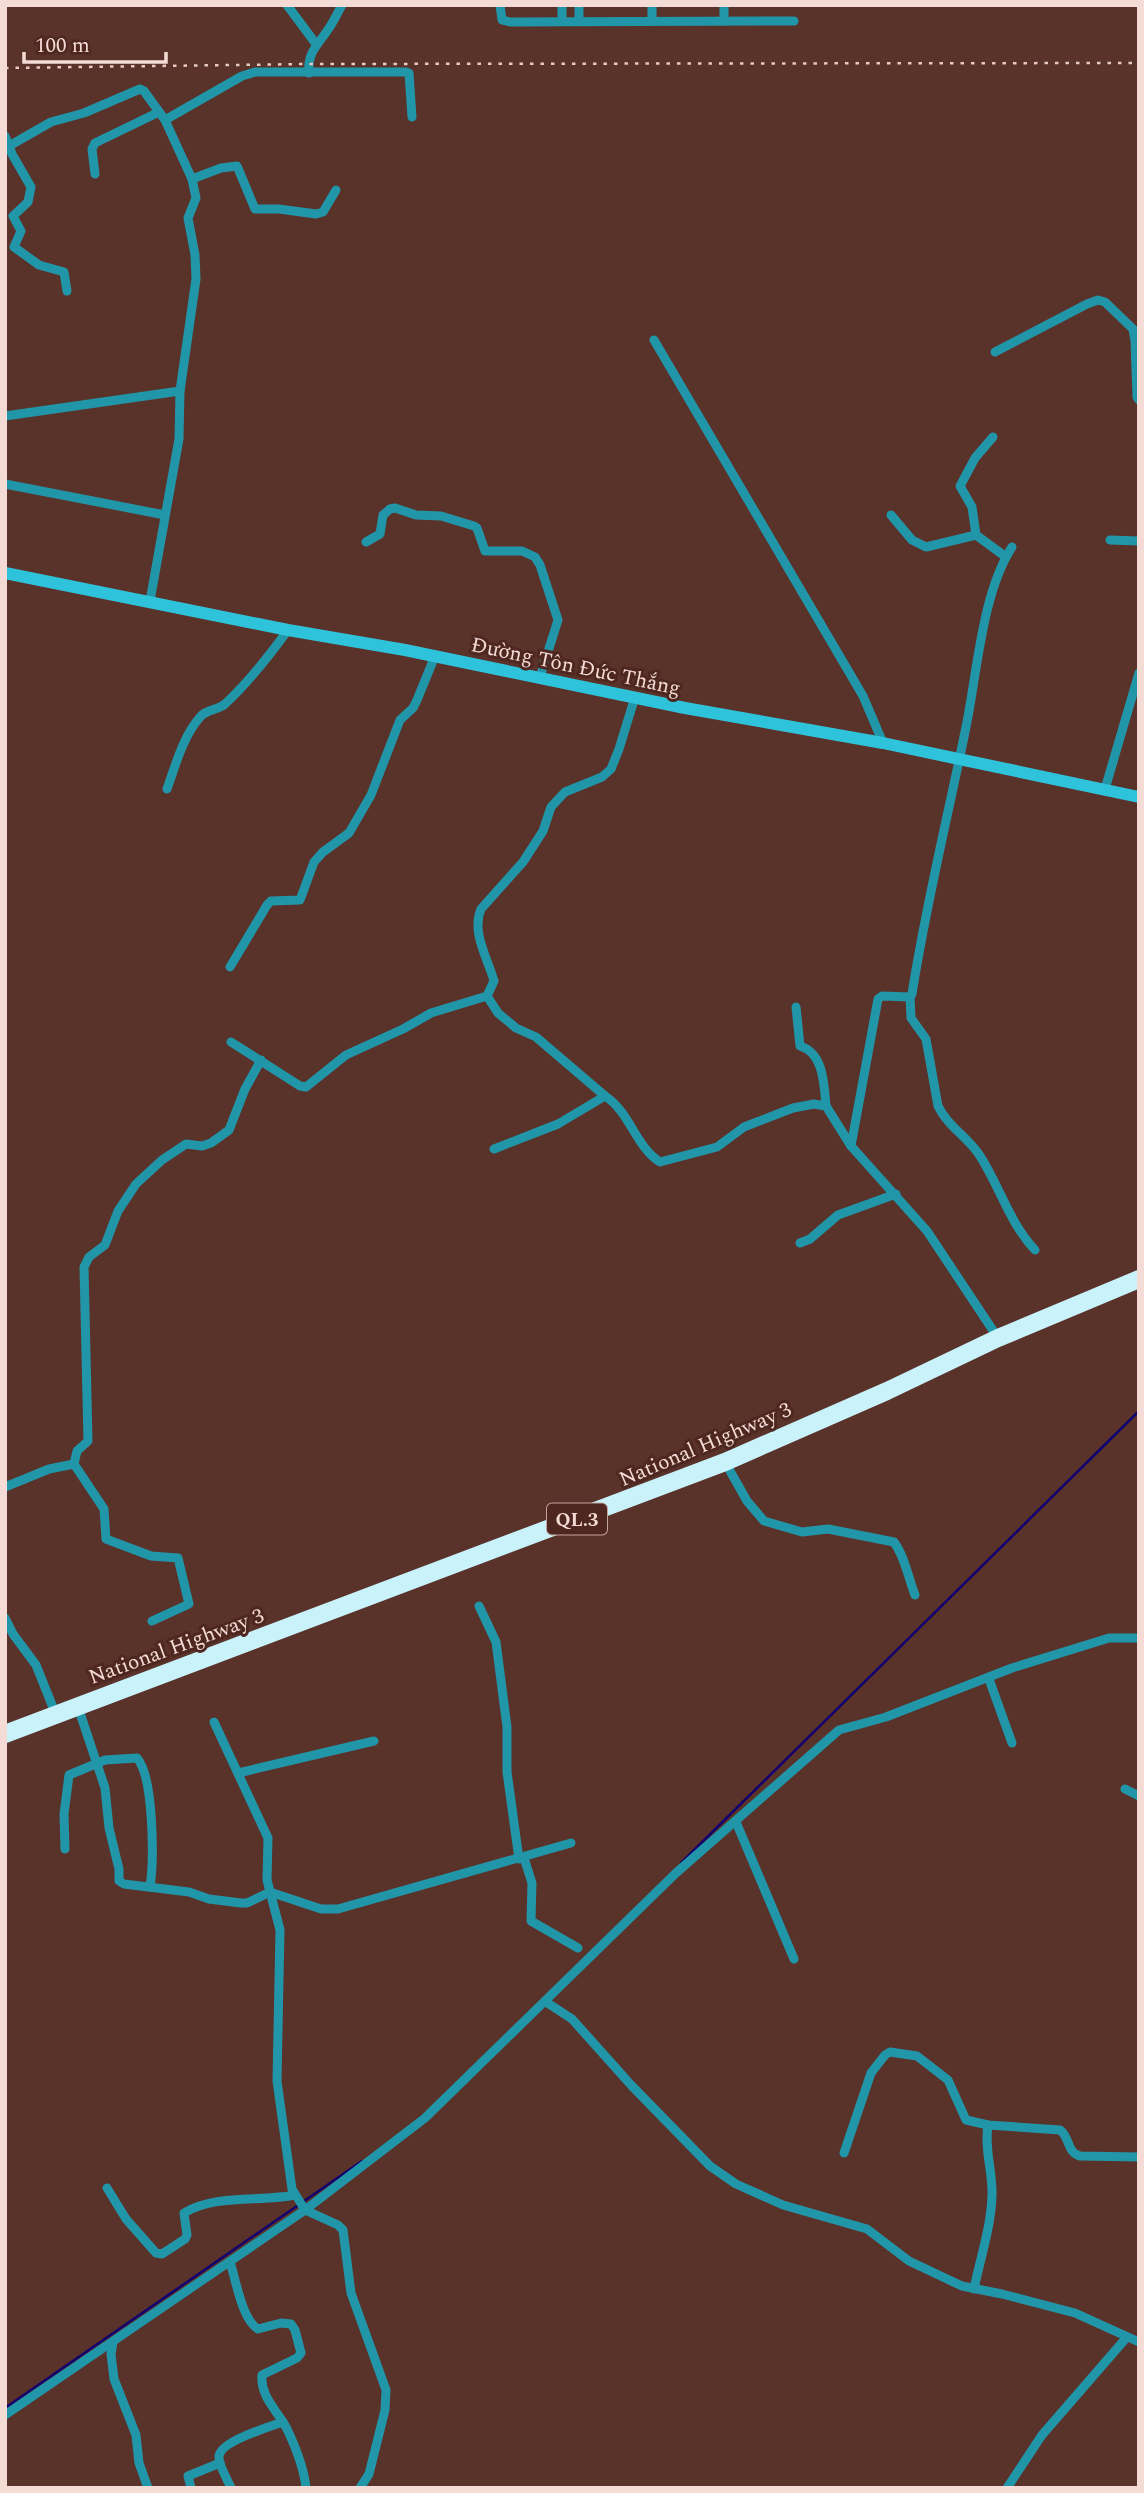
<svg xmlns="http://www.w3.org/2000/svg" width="1144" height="2493" font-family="Spectral,serif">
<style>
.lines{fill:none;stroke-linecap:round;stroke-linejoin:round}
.stream{stroke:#12016f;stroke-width:2.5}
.street{stroke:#2296a9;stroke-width:9}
.secondary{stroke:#2fc3db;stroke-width:12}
.highway{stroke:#c9f2fb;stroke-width:18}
.rail{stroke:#e5cac5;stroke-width:2.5;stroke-dasharray:3.5 7;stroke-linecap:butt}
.labels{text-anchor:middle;stroke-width:6;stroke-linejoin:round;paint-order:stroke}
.shield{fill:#4e2720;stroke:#c3a59f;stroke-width:2}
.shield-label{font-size:19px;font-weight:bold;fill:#f5dbd6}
.street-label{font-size:21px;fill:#f5dbd6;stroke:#4e2720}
</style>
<rect width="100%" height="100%" fill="#59322a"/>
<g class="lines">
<g class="stream">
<path d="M681,1863L1139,1411"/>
<path d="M5,2408L362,2161"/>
</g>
<g class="street">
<path d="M287,5L316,44"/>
<path d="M500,5L502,20L510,22L794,21"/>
<path d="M652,5V21"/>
<path d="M562,21V5"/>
<path d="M579,21V5"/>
<path d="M724,21V5"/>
<path d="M309,73C307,53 317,46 327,31C333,23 337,14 342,5"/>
<path d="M165,120L242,76L255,72H406L409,73L412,117"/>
<path d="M5,136L12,154L31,187L28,202L13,216L21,231L14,247L39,265L64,272L67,291"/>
<path d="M9,146L51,122L84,113L140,89L144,91L165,120L192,179L196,198L188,218L195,255L196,279L180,391L179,439L150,601"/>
<path d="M95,174L92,149L95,143L159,112"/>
<path d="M192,179L221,168L237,166L255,209H279L316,214L323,212L336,190"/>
<path d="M654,340L863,696L883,743"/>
<path d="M995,352L1087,304L1098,300L1105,302L1133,329L1135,341L1137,397L1139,400"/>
<path d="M5,416L180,391"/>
<path d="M5,484L165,515"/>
<path d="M891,515L912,540L926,547L976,535"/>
<path d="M976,535L972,507L960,486L975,458L993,437"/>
<path d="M976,535L1006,557"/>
<path d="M1110,540L1139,541"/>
<path d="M366,542L380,534L383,515L390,509L395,508L416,515L441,516L474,526L477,528L485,551H522L535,557L540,565L558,620L540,677"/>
<path d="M167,789C176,764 183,736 201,716C208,709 218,710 225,704C249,682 269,656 288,630"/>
<path d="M1105,789L1139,673"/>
<path d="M230,967L267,905L271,901L300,900L314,862L323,852L349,833L371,795L400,720L413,708L417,700L435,656"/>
<path d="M487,996L498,1013L516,1028L536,1037L605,1096C630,1112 635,1146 660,1162L717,1147L744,1127L793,1108L814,1104L826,1106L851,1146L927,1231L998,1338"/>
<path d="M910,997L911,1018L926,1039L938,1106C948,1127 968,1137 980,1156C1000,1187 1009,1222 1035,1250"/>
<path d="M796,1007L800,1046C824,1053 824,1085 826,1106"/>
<path d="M231,1042L300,1086L306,1087L346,1055L403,1029L431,1013L487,996L494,981C488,959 471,932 481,909L523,862L543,831L551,807L565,792L602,777L611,769L619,749L635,697"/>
<path d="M851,1146L878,999L882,996L910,997L912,994C926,904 948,816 966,727C977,674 982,593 1012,547"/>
<path d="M494,1149L558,1124L605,1096"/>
<path d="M800,1243L810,1239L838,1215L896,1194"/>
<path d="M725,1462L747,1501L764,1521L802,1532L828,1529L894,1542C905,1557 908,1577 915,1595"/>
<path d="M5,1487L49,1469L74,1464"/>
<path d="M479,1606L496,1642L507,1727V1772L519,1859"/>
<path d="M5,1618L13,1634L36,1665L56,1715"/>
<path d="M152,1621L189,1604L178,1558L151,1556L106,1539L104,1509L74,1464L77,1451L88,1441L84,1267L89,1257L105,1245L118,1211L136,1184L162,1160L186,1144L202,1146L211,1143L229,1130L245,1089L261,1060"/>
<path d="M989,1679L1012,1743"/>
<path d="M78,1707L105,1788L109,1828L119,1869V1881L124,1884L189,1892L209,1899L241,1903H247L270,1892L321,1909H338L571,1843"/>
<path d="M214,1722L268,1838L267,1880L280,1930L277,2081L292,2189L305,2210L338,2225L343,2230L351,2293L386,2390L385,2410L369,2474L360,2488"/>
<path d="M238,1773L374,1741"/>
<path d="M1125,1789L1139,1796"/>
<path d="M736,1822L794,1959"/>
<path d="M65,1849L64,1814L69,1775L105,1760L137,1758C154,1777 154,1861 150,1887"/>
<path d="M524,1858L532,1883L531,1921L578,1948"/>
<path d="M546,2002L572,2019L631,2085L710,2166L736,2184L783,2205L867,2229L909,2261L962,2286L1002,2294L1075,2313L1139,2342"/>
<path d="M844,2153L871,2073L885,2055L890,2052L917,2056L948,2080L966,2120L988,2125L1060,2130C1070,2137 1067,2153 1080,2156L1139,2157"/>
<path d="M107,2188L126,2219L156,2253L162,2254L185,2239L187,2235L184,2213C215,2194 260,2202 295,2195"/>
<path d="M230,2262C236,2280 242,2320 258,2329L281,2323L291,2324L295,2330L301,2353L297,2358L262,2375C260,2397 278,2411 287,2429C296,2448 304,2468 306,2488"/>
<path d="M974,2289C980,2259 991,2227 992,2196C993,2172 984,2150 988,2125"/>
<path d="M113,2342L111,2354L114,2379L136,2435L139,2463L148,2488"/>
<path d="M5,2415L305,2210L425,2118L676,1873L839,1730L886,1717L1012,1668L1109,1638H1139"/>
<path d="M191,2488L188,2476L220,2463"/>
<path d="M231,2488C228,2480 218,2465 219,2456C221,2441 269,2427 283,2422"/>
<path d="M1007,2488L1042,2435L1127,2337"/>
</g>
<path class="secondary" d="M5,573L288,630L405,650L685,708L883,743L1139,797"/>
<path class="highway" d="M5,1734L725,1462L887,1391L998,1338L1139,1279"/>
<path class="rail" d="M5,68L308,64L1139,63"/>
</g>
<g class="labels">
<rect class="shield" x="547" y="1503.5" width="60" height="31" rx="5"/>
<g class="shield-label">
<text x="577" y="1526">QL.3</text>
</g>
<g class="street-label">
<text transform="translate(576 666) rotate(12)" y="7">Đường Tôn Đức Thắng</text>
<text transform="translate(705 1444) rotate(-23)" y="7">National Highway 3</text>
<text transform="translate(176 1646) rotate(-20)" y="7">National Highway 3</text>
</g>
</g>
<rect width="1144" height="2493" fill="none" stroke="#f5dbd6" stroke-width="14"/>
<path d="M24 52v10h142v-10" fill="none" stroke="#f5dbd6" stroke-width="3.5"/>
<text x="35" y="52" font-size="21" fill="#f5dbd6" stroke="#4e2720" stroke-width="5" paint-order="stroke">100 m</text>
</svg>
